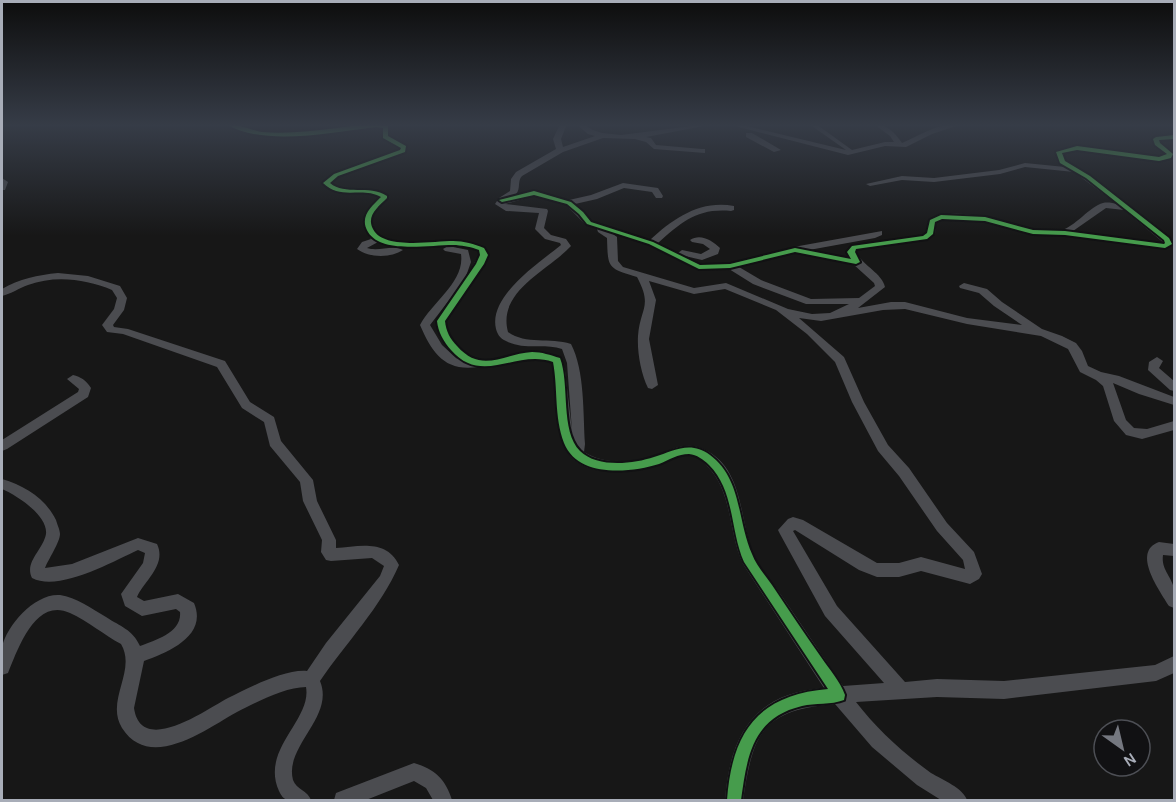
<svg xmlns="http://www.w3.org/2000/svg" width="1176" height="802" font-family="Karla,sans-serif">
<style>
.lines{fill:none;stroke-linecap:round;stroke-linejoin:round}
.minor{fill:#4b4c50;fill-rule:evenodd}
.cycleway-casing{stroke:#111113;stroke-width:4}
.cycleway{fill:#469c4c;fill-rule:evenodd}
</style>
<rect width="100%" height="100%" fill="#171717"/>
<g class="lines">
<g class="minor">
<path d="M225,124H234L261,131L280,132L371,124L389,125V136L407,145L406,153L339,177L331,183C346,195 370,184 388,195V199C375,211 366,217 378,235C411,251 450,234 485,247L489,255L485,264L446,321C447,331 452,339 458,346C480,370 501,355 529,352C540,350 550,354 561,357L565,371L572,431L567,363L562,349C545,343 525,350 508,342C501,339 498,336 496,329C488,296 539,263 561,245L560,243L545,239L535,229L539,213L506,211L495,204L499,198L510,191L511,179L516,172L556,149L553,139L560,124H567L561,139L563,147L595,136L588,134L576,124H583L593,130L602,133L621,135L707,124L704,126L646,137L651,138L656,145L702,149H705V153L654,149L646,142L635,139L603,138L563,152L522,176C517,181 521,189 516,194L534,191L569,200L591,195L623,183L658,188L663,196L662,198H656L652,192L624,188L597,199L575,204L592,221L650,240C674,218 700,200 734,206V210L731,211C697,208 682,222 658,243L678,253L682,250L701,254L710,249L703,244L692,242L690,240C700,233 712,240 720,248L718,254L702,260L685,256L701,264L730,263L799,246L882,231V235L875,238L809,250L849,258L846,252L851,245L922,236L926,233L929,219C971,201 1019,236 1061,230C1074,228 1090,206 1103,203C1107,202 1113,203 1117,204L1074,172L1025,167L1000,174L934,182L902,180L870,186L866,184L902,176L934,178L999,170L1025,163L1065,167L1058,162L1055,152L1077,146L1159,157L1166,155L1154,146L1153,137L1174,135V139L1160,141L1173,152V157L1159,161L1077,150L1063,153L1066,161L1091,175L1170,237L1174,244L1168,248L1065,236L1033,235L985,222L942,220L936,222L935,234L928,240L857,249L856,252C862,265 882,273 885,287L858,308L891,302H905L967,318L1022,325L994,306L979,293L960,288L959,286L964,283L987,289L1002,302L1042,329L1062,336L1076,343L1082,351L1088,366L1101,372L1119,376L1174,397V405L1139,394L1113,383L1126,420L1134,428L1147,429L1174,421V430L1142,439L1126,435L1114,421L1103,386L1096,380L1080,372L1068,349L1041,336L967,324L905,309L883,310L821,321L799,318L844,357L864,402L888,445L909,468L947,523L974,552L982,574L979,579L970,584L921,571L899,577H877L859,570L795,530L793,531L837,606L905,682L937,679L1004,681L1155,665L1174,656V673L1156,681L1004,699L937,697L856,702C877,729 903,753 931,773C943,780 963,788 967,800H941L917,785L872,747L835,704C762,710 753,733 743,800H725C730,735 754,693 824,688L743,564C728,532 733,492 707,466C702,460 696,455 687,455C677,455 667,462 657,465C632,473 594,477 573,459C566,453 563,443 560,435L552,362C536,357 522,360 506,364C496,366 487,366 478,367C445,372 432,353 420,325C432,302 465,282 461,254L445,251L443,249L448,246L468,250L471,262L465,279L479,255L478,251L469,247L455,246L401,247L378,242L367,248C379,252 393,244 403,250C391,258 369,258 357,249L362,242L371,239C358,219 364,212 380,197C361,186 339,201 322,183L333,173L400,150V148L382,139V128L376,127C337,132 259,148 225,124ZM534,196L566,205L586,225L597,229L598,232L607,238C608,268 607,268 637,277C653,307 640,308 638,336C637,352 641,374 648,388L652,389L658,385L649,339L656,300L649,281L694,294L725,289L776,310L807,334L835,362L852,402L878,451L899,476L937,531L963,560L965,569L921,557L899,563H877L803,520L793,517L788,519L778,530L780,534L825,616L884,683L843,686C822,656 802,625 781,595C772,582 759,568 753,553C739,519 744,467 703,449C685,441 672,450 655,456C633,463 604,465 584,452L585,444C583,414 585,371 571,344C550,337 526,345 508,332C497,291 548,271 571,246L566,239L551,235L544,228L548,211L547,209L505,204ZM1106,208L1124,210L1164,243L1073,231ZM613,234L648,245L696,269H729L753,284L806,304H849L830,313L812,314L788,309L726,283L694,288L623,267L618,261L617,237ZM795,253L853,264L874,283L875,286L859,298L811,299L761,280L739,267ZM460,286L436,321L440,337L457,359L442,345L430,325Z"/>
<path d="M727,124H738L846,150L809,124H816L852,150L885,142H894L890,136L874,124C887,124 895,133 902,143C921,135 940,122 962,124L932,134L906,147L885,146L848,155Z"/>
<path d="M746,133H752L781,150L774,152L746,137Z"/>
<path d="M2,178L8,182L5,190H2Z"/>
<path d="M58,273L88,276L120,286L127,298L124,310L113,325L114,327L128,329L225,361L250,402L274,417L281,441L313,480L317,501L336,540V548C359,546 387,539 399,565C381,607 346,643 320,681C335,717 284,746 293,780C296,789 308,791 311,800C304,800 295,802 288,800C283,799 281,795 279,791C260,749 312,720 306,687C285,687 255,703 237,712C206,729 150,772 122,728C105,700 137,671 121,644C104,635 88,621 70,613C35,597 18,649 8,673L2,675C2,667 0,656 2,647C7,625 35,593 60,595C76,597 92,609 106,617C121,627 132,629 140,646C156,640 182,632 180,612L176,609L142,616L125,606L121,594L143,563L145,553L138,550C112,562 59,592 32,578C24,562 43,550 46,534C48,515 16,495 2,489V479C25,486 45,498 56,520C57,524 60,530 60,534C60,542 48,560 45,568L72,564L138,538L157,544C167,565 144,581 137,597L144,601L178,594L194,603C208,636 168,652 144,661L134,708C141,757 207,709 228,698C249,688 284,669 307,671L326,643L380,576L384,566L372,558L331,561L326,560L321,552L322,540L303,501L300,482L270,446L264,422L242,408L217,367L123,334L107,332L102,325L114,309L117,298L112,290C86,279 55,275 28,285C19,288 11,294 2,296V289C19,279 38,275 58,273Z"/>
<path d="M1157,357L1163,361L1159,368L1174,381V391L1170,390L1148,370L1149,362Z"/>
<path d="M73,375C81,377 86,380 91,388L88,397L7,449L2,451V440L78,392L79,389L67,379Z"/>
<path d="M1159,542L1174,544V556L1163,555C1161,569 1171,576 1174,588C1176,594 1175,603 1174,608L1169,606C1160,591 1131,552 1159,542Z"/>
<path d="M414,763C435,769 446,780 452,800H433L426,788L414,781L366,800H334L336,793Z"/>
</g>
<defs>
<g id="cycleway">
<path d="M226,124C236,123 251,130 262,132C287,134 312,131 337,128C354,126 371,122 388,126V136L406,146L405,152L338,176L330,183C345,196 369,184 387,196V198C378,207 366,216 373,229C383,250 433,241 453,241C464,241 474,244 484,248L488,255L484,264L445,321C446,331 450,339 457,346C482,374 502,354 532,352C542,352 550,355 560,358C570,384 560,431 580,451C597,468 633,464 654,457C674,451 690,440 710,455C742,479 737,520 752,554C756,565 765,575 772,585C788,609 804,633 821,657C829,669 840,681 845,695L844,700C831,705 815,703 802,706C752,718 747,757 741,800H727C732,733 757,695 828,689L744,562C730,531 735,491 709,465C703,459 697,455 689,454C678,454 669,460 659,464C630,473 578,478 564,443C554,417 558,388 553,362C516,349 482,386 451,350C444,342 438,332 437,321L476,264L480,255L479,250C471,247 465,246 456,245C433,244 382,255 368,232C359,217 371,207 381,197C362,186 341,201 323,183L334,174L400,150L401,148L383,138V128L376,127C334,132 263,147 226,124Z"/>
<path d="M1174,135V139L1159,140L1160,143L1173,154L1171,158L1159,161L1077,150L1062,153L1065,161L1090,176L1169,238L1172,244L1165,248L1065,235L1033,234L985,221L942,219L935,222L933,234L927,239L856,249L855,252L860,262L856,264L795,252L730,268L699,269L649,244L587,224L579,214L567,204L534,195L502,202L499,200L534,191L571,202L583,212L591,222L653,242L700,265L730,264L795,248L851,259L847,252L852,246L923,236L927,233L930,220L941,215L985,217L1033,230L1065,231L1164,244L1165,243L1164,240L1086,178L1060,163L1056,152L1077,146L1159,157L1167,154L1155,145L1153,139L1156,137Z"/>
</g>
</defs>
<use href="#cycleway" class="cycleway-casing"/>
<use href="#cycleway" class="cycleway"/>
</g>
<linearGradient id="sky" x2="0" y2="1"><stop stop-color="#0d0d0d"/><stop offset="0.53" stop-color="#363c47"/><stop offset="1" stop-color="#363c47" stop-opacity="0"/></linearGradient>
<rect width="1176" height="236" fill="url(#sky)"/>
<rect width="1176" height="802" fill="none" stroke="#a8adb8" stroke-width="6"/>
<g transform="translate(1122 748) rotate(146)"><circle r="28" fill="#111113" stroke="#4d4f55" stroke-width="1.5"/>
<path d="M0-4.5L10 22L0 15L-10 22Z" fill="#757880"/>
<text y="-9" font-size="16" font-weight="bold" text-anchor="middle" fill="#a8adb8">N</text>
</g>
</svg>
